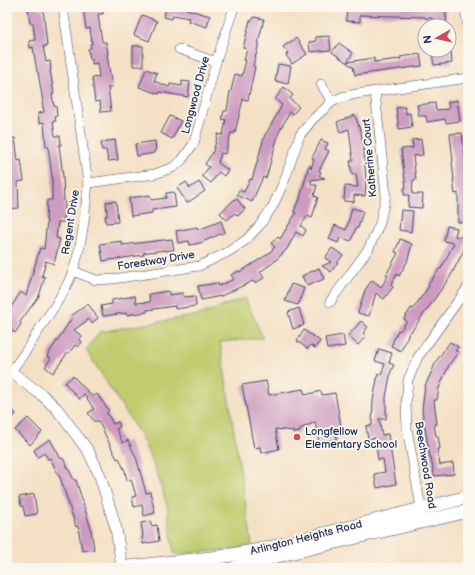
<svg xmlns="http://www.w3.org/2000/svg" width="475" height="575" font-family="'Balsamiq Sans',sans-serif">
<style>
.green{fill:#c0cc6e;stroke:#6e7e66}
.building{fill:#cd9bc0}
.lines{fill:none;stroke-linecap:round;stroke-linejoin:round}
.minor-casing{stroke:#3c4a6d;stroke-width:10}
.tertiary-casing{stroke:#3c4a6d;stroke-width:12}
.secondary-casing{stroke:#3c4a6d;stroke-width:14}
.minor{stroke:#fff;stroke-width:9}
.tertiary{stroke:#fff;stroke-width:11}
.secondary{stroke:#fff;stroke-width:13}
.poi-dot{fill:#d1495b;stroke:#fbf7ec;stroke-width:1.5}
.labels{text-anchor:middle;stroke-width:3.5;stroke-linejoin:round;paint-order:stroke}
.street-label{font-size:11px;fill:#1b2f5e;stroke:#fbf7ec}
.poi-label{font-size:11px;fill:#1b2f5e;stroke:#fbf7ec;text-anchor:start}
</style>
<rect width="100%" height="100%" fill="#fbf7ec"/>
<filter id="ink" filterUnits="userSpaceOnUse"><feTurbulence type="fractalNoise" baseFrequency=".025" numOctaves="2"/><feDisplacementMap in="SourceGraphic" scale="8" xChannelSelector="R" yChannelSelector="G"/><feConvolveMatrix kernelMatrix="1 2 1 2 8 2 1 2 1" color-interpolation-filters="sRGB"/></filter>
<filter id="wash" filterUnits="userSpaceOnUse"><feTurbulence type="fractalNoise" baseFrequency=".012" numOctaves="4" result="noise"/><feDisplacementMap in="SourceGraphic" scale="16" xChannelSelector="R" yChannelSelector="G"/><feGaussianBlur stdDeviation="0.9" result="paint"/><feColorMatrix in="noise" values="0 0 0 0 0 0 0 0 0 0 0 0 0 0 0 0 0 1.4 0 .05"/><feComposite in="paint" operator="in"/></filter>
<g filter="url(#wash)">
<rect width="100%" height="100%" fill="#f4e0c4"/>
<path class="green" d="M245,298L263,338L220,342L252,545L231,550L174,554L167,505L158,476L141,436L86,350L99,332L199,315Z"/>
<g id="blocks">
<g class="building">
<path d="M28,7H38V9L43,8L47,46H43L46,62L50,61L51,69L50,70L54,94H52L54,106H56L57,116L55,117L56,121H53L55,136H60L61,145H59L63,176L64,201H65L64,222H58L56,238L60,239L54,264L46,261L42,276L45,277L39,296L20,322L21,324L15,333L7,327V313L21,292L26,296L40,248L44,249L47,221H46L47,200H52V176L48,146H46L44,122L39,123L38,113L44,112L42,103L43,102L38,72H37L33,47L30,48L29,41L35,40L33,23H30Z"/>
<path d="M83,7H103V14H98L102,42H106L108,54H107L112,87H108L111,111L101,112L100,101L95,102L92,78L99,77L97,63L92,64V59H90L88,49L91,48L90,44H92L90,28L86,29Z"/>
<path d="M166,7H186V9L210,16L207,27L188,21L189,18L173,15L172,19L164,17Z"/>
<path d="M347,7H445L447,26H433L432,18H425V17L360,15V22L346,21Z"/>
<path d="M142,15L157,21L149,41L134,35Z"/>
<path d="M254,17L264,19L258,43H259L253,66L255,67L248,100L243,99L235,133H231L225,154L221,153L218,163L228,170L224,176L219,172L211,183L202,176L209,167L205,164L213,152L218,134L223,135L226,120L222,119L224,111H227L230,91H231L235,74L242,76L246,60H244L247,49L243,48L250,20L252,21Z"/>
<path d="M329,36L331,50L310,52L309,42L316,41V37Z"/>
<path d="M296,38L307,54L292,64L286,55L288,53L283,47Z"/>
<path d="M339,43L353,53L347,62L374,58V62L401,59L400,57L420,54L422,66L355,75L353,67L332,52Z"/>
<rect x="133" y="46" width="10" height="20"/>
<path d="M451,51L452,63L434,65L432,54Z"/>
<path d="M278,64L291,66L288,84L275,81Z"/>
<path d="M146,69L157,73L154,81L169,87L170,84L182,86V81L190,82L188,97L160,92L159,94L139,87Z"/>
<path d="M284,87L293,95L290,99L299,107L293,114L290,112L279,132L266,178L263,177L252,202L237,195L239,190L244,192L250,179L252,180L265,134H266L282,105L275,99Z"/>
<path d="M457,100L460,121L446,123L445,119L427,122L426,116H419L417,105L435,103L436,110L449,109L448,102Z"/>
<path d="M405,107L406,114L410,113L412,127L399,129L396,108Z"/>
<path d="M355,115L361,133L364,154L366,180L365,196L354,195V202L344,201L345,186L358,187L356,174L352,175L350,161H353L349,129L340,132L337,122Z"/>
<path d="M170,116L181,121L172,139L161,133Z"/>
<path d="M462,133L468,185V223L458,222V193L455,194L453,180H454L452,162L453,161L450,134Z"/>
<path d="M15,138L18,161L21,160L24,181L18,182L19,208L7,209V173L12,172L9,158H7V139Z"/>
<path d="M421,139L423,155L413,156L416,180H413L412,194H423L422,208L408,207L409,195H404V188H406L401,149L413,148L412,140Z"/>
<path d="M115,140L118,160L108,161L106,150H102L101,142Z"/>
<path d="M321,140L328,143L325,149L329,151L319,171L321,172L319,176L325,178L311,180V185H317L314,196L318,197L312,218L307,216L301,226L306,230L303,236L296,232L287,249L274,262L260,272L264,278L255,283L253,281L221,296L201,300L198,286L218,283L219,286L234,279L231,275L239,271L240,272L268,254L275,247L271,243L278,237L280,239L296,213L294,212L298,201L299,202L309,165H310L311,169L314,159L312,158Z"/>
<path d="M155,141L156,151H154V153L137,156L135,144Z"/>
<path d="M186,182L190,188L199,182L205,191L187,203L177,188Z"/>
<path d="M174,192L176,207L152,210V213L131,216L129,198L150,195L151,200L166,198V193Z"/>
<path d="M236,198L245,209L238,216L235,213L227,220L220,213Z"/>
<path d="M116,201L118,222L106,223L105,216H107L106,202Z"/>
<path d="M352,208L363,211L358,228H356L351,241L340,237L338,243L329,239L335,225L346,230Z"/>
<path d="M401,210L413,211L411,232L399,230Z"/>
<path d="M221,221L225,232L200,243L190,245L189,241L178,243L176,231L197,227L198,230Z"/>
<path d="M447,226L457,228L455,236L466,238L463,252L450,277L411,332L410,331L401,351L391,346L398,330L400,331L407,321L404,319L411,308L413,309L429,286L428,285L440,268L441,269L454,243L444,241Z"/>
<path d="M172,239L174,250L166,251L165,250L148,252L143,253L144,255L103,261L100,244L122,241V245Z"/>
<path d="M400,239L412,244L407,262L399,276L397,274L391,285L393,287L384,299L376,293L369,316L358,313L365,290L372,280L381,287L388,276L386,275L398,253L395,252Z"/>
<path d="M332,248L343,255L331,272L322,266L331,262L325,258Z"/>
<path d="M319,268L324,279L307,286L302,276Z"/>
<path d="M291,284L304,288L298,305L285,301Z"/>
<path d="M169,291V295L183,293L184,297L195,296L196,306L175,309V306L147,310V312L126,315V313L103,316L101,306L112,304V300L135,296L136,303L150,302L149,294Z"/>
<path d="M88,304L98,318L92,323L89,319L74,330L82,336L79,340L82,342L78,347L75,345L69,353L68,352L53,373L45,367L51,358L47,356L72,318L71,316Z"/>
<path d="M299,308L304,325L293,329L288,312Z"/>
<path d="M361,321L368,327L363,333L366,336L358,345L348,336Z"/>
<path d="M304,330L320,341L315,348L310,345L308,349L297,341Z"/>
<path d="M343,335L345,346L327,349L325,338Z"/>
<path d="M450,342L458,347L455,351L458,352L449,365L439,388L437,400H434L437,424H434L436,436H438L440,449H437L440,465L453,463L454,474L434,476L431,457H430L422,410L425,386L437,360Z"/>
<path d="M379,349L392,353L389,363L394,365L391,371L386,397V419H379L382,435L388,434L396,484L377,488L374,474L385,472L383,459L378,460L375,438L368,439L366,426L372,425L373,401L378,374L381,375L385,364L375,361Z"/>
<path d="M73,376L93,397L97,394L109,411L107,413L113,424L118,422L120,427L116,429L123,443L128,440L137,460L146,493L150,492L155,513L144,516L142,505L134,507L132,497L136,496L131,479L127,481L125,471L119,458L117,459L98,420L95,422L88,413L94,409L84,394L79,399L65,383Z"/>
<path d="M266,381L269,395L303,389L305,395L321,391L322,395L335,393L342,432L336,434L337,439L319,442L315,422L300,429V432L293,433V431L275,429L279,449L261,453L260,447L254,448L242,385Z"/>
<path d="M7,404L16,414L7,422Z"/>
<path d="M28,418L42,432L30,445L15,430Z"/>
<path d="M50,439L61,459L63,458L74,480H76L91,529L94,549L82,551L78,526L76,527L61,480L50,458L48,459L44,453L38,457L34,450Z"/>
<path d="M34,494L37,514L25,516L23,506H21L19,497Z"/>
<path d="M151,521V526L157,525L159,541L143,544L142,537L143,536L141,523Z"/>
</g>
</g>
</g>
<g filter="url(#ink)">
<use href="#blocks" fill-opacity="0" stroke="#3c4a6d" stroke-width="1"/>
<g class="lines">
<defs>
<g id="minor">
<path d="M465,7L468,28"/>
<path d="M179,49L216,62"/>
<path d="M321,84L332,102"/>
<path d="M88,183L155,174L174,167L182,160L194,143L216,62L234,7"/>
<path d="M73,271L96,280L113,279L199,266L228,252L246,240L260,225L273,206L285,179L300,135L313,119L332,102L342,97L356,94L468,78"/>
<path d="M330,302L369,248L380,223L386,195L375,92"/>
<path d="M7,375C20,362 29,346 39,330C51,311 65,293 73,271C83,243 85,213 88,183L63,7"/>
<path d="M422,514L407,429L406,404L408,380L418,357L468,287"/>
</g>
<path id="tertiary" d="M7,369L42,395L57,409L89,452L100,476L116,528L122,568"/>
<g id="secondary">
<path d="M119,568L220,557L265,549L468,497"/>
<path d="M234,568L285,554L468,511"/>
</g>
</defs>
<use href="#minor" class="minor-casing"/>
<use href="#tertiary" class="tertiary-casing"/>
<use href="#secondary" class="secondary-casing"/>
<use href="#minor" class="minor"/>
<use href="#tertiary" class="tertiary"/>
<use href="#secondary" class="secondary"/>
</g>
</g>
<circle class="poi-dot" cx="297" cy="437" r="4"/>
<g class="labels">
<g class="street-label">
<text transform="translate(195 95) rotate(-75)" y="4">Longwood Drive</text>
<text transform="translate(369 158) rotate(-95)" y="4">Katherine Court</text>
<text transform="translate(70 222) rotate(-81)" y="4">Regent Drive</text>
<text transform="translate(156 260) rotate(-9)" y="4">Forestway Drive</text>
<text transform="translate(426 465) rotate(81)" y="4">Beechwood Road</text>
<text transform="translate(306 537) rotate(-14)" y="4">Arlington Heights Road</text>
</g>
<g class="poi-label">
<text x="305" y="435">Longfellow<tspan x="305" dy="13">Elementary School</tspan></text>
</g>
</g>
<rect width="475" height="575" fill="none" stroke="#fbf7ec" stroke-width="24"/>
<g transform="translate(437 38) rotate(262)"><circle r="19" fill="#fbf7ec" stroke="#a1a7b3"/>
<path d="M0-3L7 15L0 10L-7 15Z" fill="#d1495b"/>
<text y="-6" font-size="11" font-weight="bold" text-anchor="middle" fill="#1b2f5e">N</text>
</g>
</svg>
